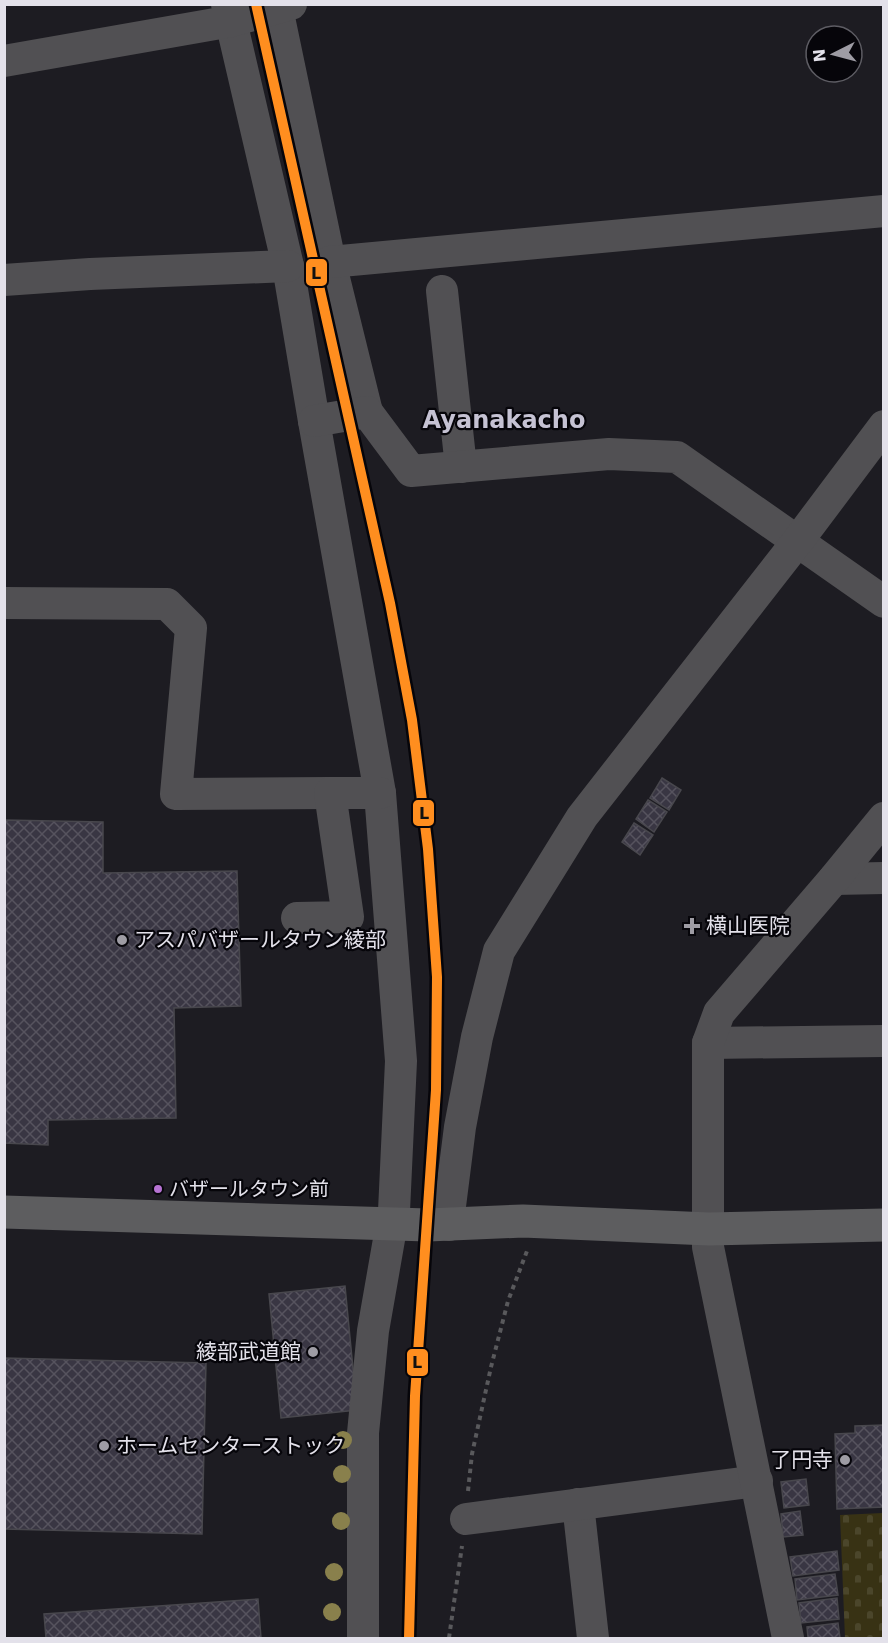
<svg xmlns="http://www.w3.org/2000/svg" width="888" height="1643" font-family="'DejaVu Sans','Noto Sans JP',sans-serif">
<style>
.cemetery{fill:url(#cemetery-stones)}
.building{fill:url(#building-cross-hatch);stroke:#48474d;stroke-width:1.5}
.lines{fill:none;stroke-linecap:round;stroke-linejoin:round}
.path{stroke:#59595c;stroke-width:4;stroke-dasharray:4.5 4.5;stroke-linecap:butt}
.street{stroke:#515053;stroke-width:32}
.secondary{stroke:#5d5d5f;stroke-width:33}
.rail-1-casing{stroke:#06050a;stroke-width:15}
.rail-1{stroke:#ff8e1f;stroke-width:10}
.tree{fill:#89804c}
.poi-dot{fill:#9e9ca4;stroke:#06050a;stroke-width:2}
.bus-dot{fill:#b673d3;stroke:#06050a;stroke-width:2}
.labels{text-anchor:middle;stroke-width:4.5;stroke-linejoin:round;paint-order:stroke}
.bus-label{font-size:20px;fill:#e3e1ea;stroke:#06050a;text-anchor:start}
.poi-label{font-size:21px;fill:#e3e1ea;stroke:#06050a;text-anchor:start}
.quarter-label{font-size:24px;font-weight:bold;fill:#c5c2d3;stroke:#06050a}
.line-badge{stroke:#06050a;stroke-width:2}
.pale-badge-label{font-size:16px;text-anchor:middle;font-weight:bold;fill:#111}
</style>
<defs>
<pattern id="cemetery-stones" width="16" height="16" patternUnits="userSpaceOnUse" patternTransform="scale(1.5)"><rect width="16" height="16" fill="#383214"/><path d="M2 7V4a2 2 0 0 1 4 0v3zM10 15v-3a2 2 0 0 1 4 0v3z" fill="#4b462b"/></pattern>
<pattern id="building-cross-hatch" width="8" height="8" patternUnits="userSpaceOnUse" patternTransform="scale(1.5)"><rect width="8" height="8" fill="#393643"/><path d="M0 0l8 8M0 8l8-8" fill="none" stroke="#56535e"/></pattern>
</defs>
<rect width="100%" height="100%" fill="#1d1c22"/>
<path class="cemetery" d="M883,1513V1638H845L840,1515Z"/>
<g class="building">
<path d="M662,778L681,790L669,810L650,798Z"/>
<path d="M648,800L667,812L654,832L636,819Z"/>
<path d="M4,820L103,822V873L237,871L241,1006L174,1008L176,1118L48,1120V1145L4,1143Z"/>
<path d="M634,823L653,835L640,855L622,842Z"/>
<path d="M345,1286L357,1410L281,1418L269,1294Z"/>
<path d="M4,1358L206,1363L202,1534L4,1529Z"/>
<path d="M884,1425V1507L837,1509L835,1434L855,1433V1426Z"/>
<path d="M806,1479L809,1505L784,1508L781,1482Z"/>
<path d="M800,1511L803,1535L783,1537L781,1514Z"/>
<path d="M837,1551L839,1570L793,1576L790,1557Z"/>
<path d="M835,1574L838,1595L797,1600L795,1579Z"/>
<path d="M837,1598L839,1619L801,1623L799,1603Z"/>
<path d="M258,1599L261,1638H46L44,1614Z"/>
<path d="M838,1623L840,1638H808L807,1627Z"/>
</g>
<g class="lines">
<g class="path">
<path d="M468,1491L472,1454L491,1367L508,1301L527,1251"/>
<path d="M449,1638L462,1546"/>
</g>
<g class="street">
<path d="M227,4L288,266L314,421L380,793L401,1061L394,1211L373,1331L363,1433V1638"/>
<path d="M277,8L330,262L367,412"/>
<path d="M4,61L232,21L291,4"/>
<path d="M330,262L884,211"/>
<path d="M4,280L90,274L288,266"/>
<path d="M442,291L461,467"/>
<path d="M314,421L367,412L411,471L609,454L677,457L884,602"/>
<path d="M4,603L167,604L191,628L176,794L330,793"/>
<path d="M834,879L884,878"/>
<path d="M297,918L348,917L330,793H380"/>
<path d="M708,1043L884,1041"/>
<path d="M449,1225L450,1206L460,1127L477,1037L499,951L582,817L797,542L884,426"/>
<path d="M578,1504L593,1638"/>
<path d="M466,1519L757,1481"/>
<path d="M788,1638L708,1247V1043L719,1013L834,879L884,818"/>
</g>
<path class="secondary" d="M4,1212L428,1225L523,1221L709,1229L884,1225"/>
<defs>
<path id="rail-1" d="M256,4L390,603L412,720L428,849L437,977L436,1090L415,1396L409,1638"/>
</defs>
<use href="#rail-1" class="rail-1-casing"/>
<use href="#rail-1" class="rail-1"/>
</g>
<g class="tree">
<circle cx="343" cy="1440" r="9"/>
<circle cx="342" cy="1474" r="9"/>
<circle cx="341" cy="1521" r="9"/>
<circle cx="334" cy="1572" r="9"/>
<circle cx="332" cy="1612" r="9"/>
</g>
<g class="poi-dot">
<path d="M689 917h6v6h6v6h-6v6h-6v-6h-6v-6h6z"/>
<circle cx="122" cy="940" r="6"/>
<circle cx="313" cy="1352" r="6"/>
<circle cx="104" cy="1446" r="6"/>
<circle cx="845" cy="1460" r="6"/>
</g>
<circle class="bus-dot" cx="158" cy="1189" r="5"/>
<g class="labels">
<g class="bus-label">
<text x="169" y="1196">バザールタウン前</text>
</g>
<g class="poi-label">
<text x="706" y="933">横山医院</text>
<text x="134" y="947">アスパバザールタウン綾部</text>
<text x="301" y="1359" text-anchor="end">綾部武道館</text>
<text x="116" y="1453">ホームセンターストック</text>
<text x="833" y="1467" text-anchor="end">了円寺</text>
</g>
<g class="quarter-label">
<text x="504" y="428">Ayanakacho</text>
</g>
</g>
<g class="line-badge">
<rect x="305" y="258" width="23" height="29" rx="6" fill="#ff8e1f"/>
<rect x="412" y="799" width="23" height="28" rx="6" fill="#ff8e1f"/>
<rect x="406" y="1348" width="23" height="29" rx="6" fill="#ff8e1f"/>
</g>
<g class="pale-badge-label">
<text x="316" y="279">L</text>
<text x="424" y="819">L</text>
<text x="417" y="1368">L</text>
</g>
<rect width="888" height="1643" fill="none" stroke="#e3e1ea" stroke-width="12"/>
<g transform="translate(834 54) rotate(264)"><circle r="28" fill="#06050a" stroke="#5e5d64" stroke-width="1.5"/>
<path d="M0-4.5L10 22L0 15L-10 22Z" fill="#9e9ca4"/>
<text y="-9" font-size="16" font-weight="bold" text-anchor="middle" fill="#e3e1ea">N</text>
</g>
</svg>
